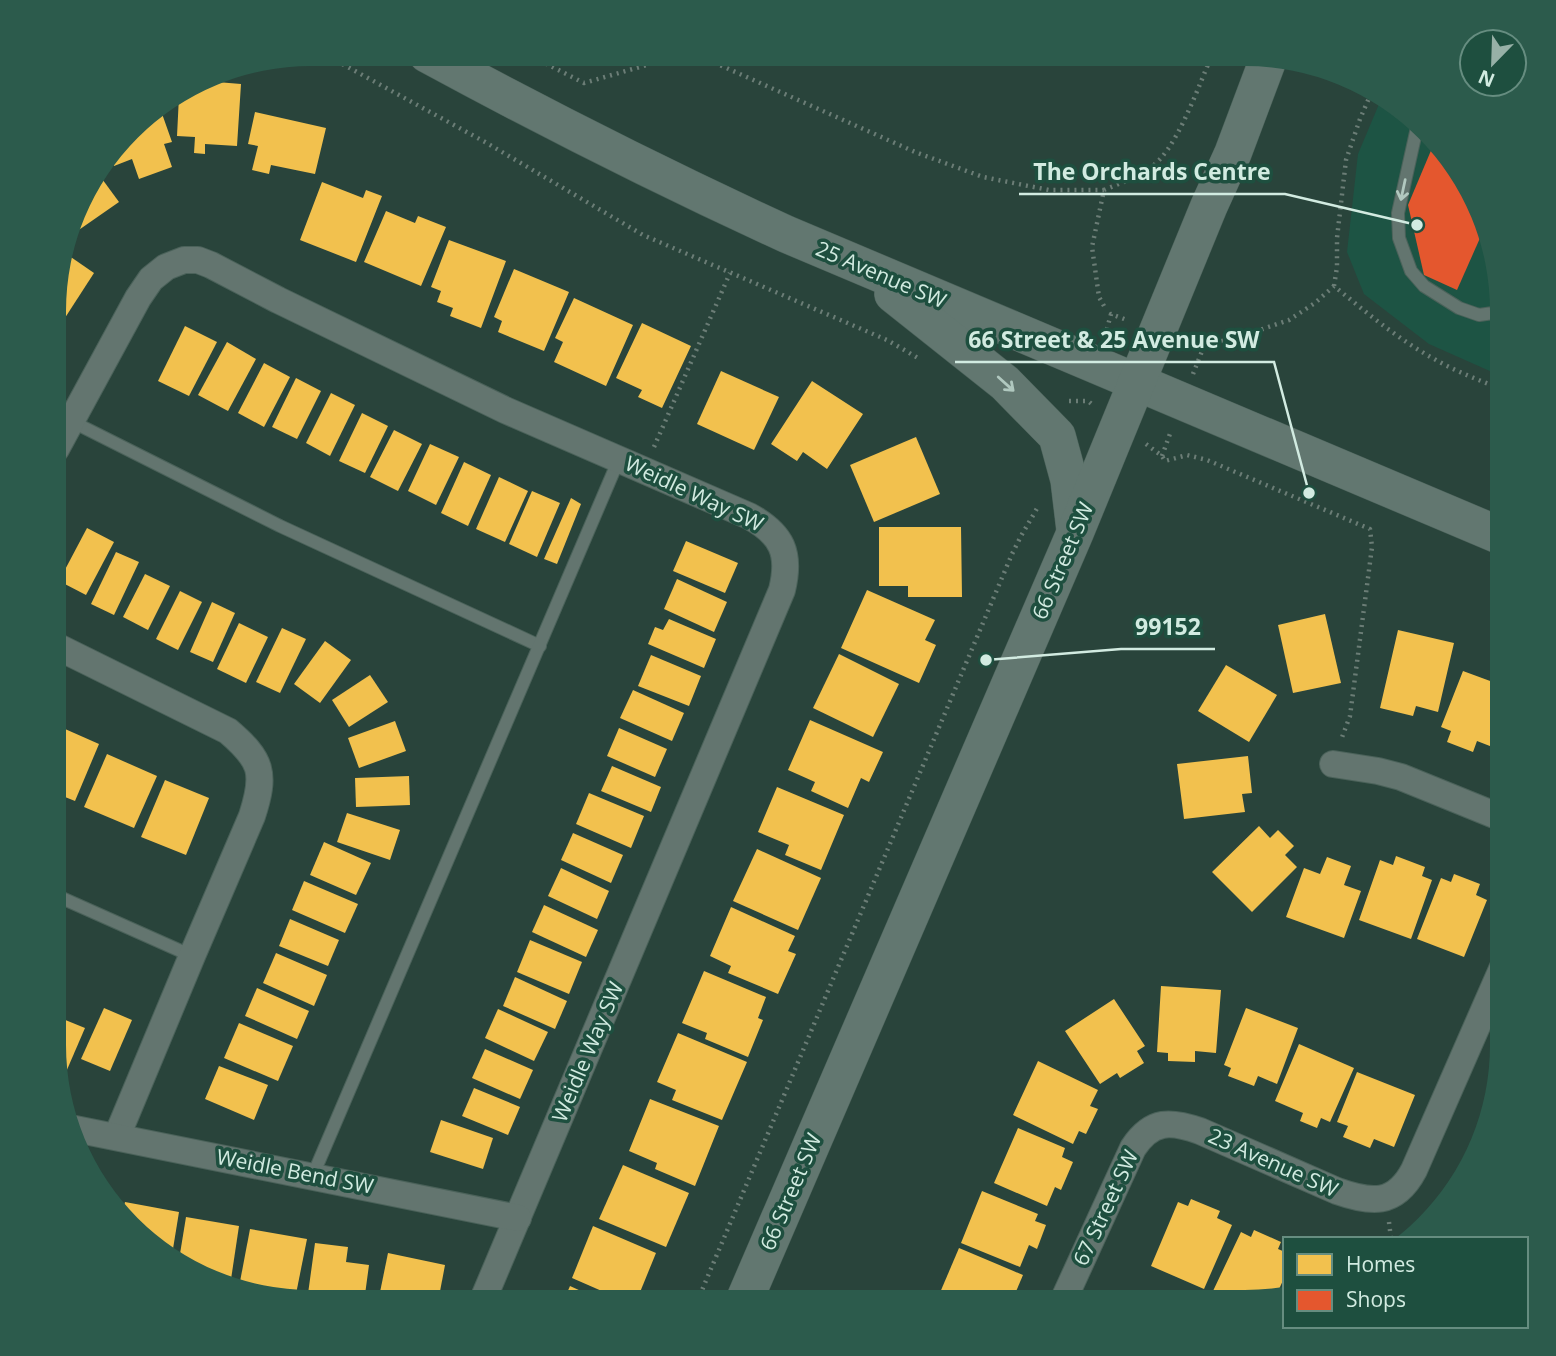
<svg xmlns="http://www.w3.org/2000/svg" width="1556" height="1356" font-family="'Open Sans',sans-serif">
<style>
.built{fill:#1d5444}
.homes{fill:#f2c14e}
.shops{fill:#e4572e}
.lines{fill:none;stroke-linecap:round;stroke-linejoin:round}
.lane-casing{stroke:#4b625a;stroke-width:14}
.street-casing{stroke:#4b625a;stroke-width:28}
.secondary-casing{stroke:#4b625a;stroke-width:38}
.path{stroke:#6b7d76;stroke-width:4.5;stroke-dasharray:2 5;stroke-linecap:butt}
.lane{stroke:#63756f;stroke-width:12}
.street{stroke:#63756f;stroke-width:26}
.secondary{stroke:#627770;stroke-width:37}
.oneway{stroke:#b1c8bf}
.oneway2{stroke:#b0c8bf}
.labels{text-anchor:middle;stroke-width:7;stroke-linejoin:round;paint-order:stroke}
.street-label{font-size:21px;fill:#d2ebe1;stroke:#1e4f3f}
.leader{fill:none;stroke:#d2ebe1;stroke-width:2.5}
.callout-dot{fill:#d2ebe1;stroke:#1e4f3f;stroke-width:2.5}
.callout-label{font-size:23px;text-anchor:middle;font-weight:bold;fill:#d2ebe1;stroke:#1e4f3f;stroke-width:7;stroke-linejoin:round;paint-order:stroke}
</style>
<rect width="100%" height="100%" fill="#29443b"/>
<path class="built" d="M1382,97L1427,130L1475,198L1501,294V376L1429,344L1364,294L1347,252L1358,154Z"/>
<g class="homes">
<path d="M205,81L241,84L237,146L205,144V154L194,153L195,137L177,136L179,96Z"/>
<path d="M160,108L172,142L164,144L172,167L139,179L132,159L114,166L110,157L142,118Z"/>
<path d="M255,112L326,128L315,174L271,165L269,174L252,170L258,146L248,144Z"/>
<path d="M97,172L119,202L73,234L72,233L88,183Z"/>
<path d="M322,182L363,198L366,190L382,196L356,262L300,240Z"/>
<path d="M386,211L415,223L418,216L446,227L421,286L364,262Z"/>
<path d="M449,240L506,261L481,328L450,316L453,308L437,302L441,291L431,287Z"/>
<path d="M65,253L94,273L61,324L56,321L57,277Z"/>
<path d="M514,269L569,292L544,351L498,332L502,321L494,317Z"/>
<path d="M574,298L633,325L606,386L554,362L563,342L555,338Z"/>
<path d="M642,323L691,346L662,408L638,397L642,390L616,378Z"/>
<path d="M185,326L217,342L189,396L158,381Z"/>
<path d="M227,342L256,359L228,411L198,395Z"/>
<path d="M264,363L290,377L264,427L238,413Z"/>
<path d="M721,371L779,397L754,450L697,424Z"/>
<path d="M296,378L321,391L297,439L272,427Z"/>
<path d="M812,381L863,414L827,469L803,452L797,461L771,444Z"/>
<path d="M331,393L355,405L330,456L306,443Z"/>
<path d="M362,413L388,426L365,473L339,461Z"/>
<path d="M394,430L422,444L398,491L370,477Z"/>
<path d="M916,437L940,494L874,522L850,465Z"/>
<path d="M430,444L459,457L436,505L408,491Z"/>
<path d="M464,462L491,475L468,526L441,513Z"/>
<path d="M499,477L528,491L505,542L476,529Z"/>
<path d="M532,491L560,503L537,557L509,544Z"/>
<path d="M571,498L581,504L557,564L544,559Z"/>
<path d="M879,527H961L962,597H908V586H879Z"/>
<path d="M87,528L114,542L86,595L59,581Z"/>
<path d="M686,541L738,563L725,593L673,571Z"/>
<path d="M116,552L139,562L114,615L91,604Z"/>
<path d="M145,574L170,586L148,630L123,617Z"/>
<path d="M677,579L727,602L714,632L664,609Z"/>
<path d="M867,590L935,620L925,640L936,645L919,683L841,648Z"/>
<path d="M180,591L202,602L178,650L156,639Z"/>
<path d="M212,602L235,613L213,662L190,652Z"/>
<path d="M1325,614L1341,683L1293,693L1278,625Z"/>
<path d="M669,619L716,639L704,668L648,644L655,627L663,630Z"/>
<path d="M239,623L268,637L246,683L217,669Z"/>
<path d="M282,628L306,639L280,693L256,682Z"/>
<path d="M1398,630L1454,643L1438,712L1416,706L1413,716L1380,708Z"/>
<path d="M325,641L351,660L320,703L294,684Z"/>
<path d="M839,654L899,684L873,737L813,708Z"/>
<path d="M651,655L701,676L689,706L638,686Z"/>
<path d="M1226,665L1277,695L1249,742L1198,711Z"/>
<path d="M1463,671L1501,685L1502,731L1495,748L1477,741L1473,752L1447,742L1451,731L1441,727Z"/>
<path d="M370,675L388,702L349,727L332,700Z"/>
<path d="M633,690L684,713L672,741L620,718Z"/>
<path d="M810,720L883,752L869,782L861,778L848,808L811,791L815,782L788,770Z"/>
<path d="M395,721L406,751L359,768L348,738Z"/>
<path d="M56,725L99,744L75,801L55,793Z"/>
<path d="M619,728L667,749L655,777L607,756Z"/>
<path d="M107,754L157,776L134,828L84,807Z"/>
<path d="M1248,756L1252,793L1242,794L1245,812L1184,819L1177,764Z"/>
<path d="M612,766L661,787L651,812L601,791Z"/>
<path d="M409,776L410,805L356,807L355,778Z"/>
<path d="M165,780L209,798L186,855L141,837Z"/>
<path d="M777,787L844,815L821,870L785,855L789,845L758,832Z"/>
<path d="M589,793L644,816L631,848L576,824Z"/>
<path d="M347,813L400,830L390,860L337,842Z"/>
<path d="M1259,826L1270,838L1278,830L1294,846L1285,855L1297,867L1252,912L1212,872Z"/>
<path d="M573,833L623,855L611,883L561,860Z"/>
<path d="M324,842L371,863L356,895L310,875Z"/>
<path d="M757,849L821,878L798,930L733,901Z"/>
<path d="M1396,856L1425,867L1422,876L1432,880L1411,939L1359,920L1380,860L1393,865Z"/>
<path d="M1327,857L1351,866L1344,885L1361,891L1344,938L1286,917L1304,868L1320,874Z"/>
<path d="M561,868L609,891L597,919L548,896Z"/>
<path d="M1454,874L1480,884L1476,895L1487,900L1464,957L1417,939L1441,878L1451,882Z"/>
<path d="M304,881L358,904L345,933L292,910Z"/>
<path d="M544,905L598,930L586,957L532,932Z"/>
<path d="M731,907L795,936L788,951L796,954L778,994L728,973L731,966L710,956Z"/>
<path d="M290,919L339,940L328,966L279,946Z"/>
<path d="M530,940L582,962L569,994L517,972Z"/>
<path d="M276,953L327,975L314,1006L263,983Z"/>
<path d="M704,971L766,997L758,1018L763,1020L748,1057L705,1039L707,1033L682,1023Z"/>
<path d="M515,977L567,1001L555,1029L503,1006Z"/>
<path d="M1161,986L1221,990L1216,1053L1195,1051V1062L1168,1061V1053L1157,1052Z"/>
<path d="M257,988L309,1011L297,1039L245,1016Z"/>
<path d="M1114,999L1145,1046L1137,1051L1144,1063L1120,1078L1117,1073L1100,1084L1065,1031Z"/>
<path d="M104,1008L132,1020L110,1071L81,1059Z"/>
<path d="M1246,1008L1298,1028L1277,1084L1258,1076L1254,1086L1228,1076L1231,1068L1224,1065Z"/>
<path d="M498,1009L548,1032L534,1061L485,1038Z"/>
<path d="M58,1017L85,1028L63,1079L58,1077L55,1062V1024Z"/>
<path d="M239,1023L293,1046L278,1081L224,1058Z"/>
<path d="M678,1033L747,1062L722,1120L672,1100L676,1090L657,1082Z"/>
<path d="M1299,1044L1354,1068L1330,1122L1321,1118L1317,1128L1300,1121L1303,1113L1275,1101Z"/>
<path d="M485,1049L533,1070L520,1099L472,1078Z"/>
<path d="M1038,1061L1098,1090L1090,1106L1098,1109L1086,1134L1079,1131L1073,1144L1013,1115Z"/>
<path d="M219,1066L268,1085L254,1120L205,1099Z"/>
<path d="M1357,1072L1415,1095L1394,1147L1374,1139L1370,1148L1343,1137L1348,1126L1337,1122Z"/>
<path d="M474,1088L520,1107L508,1135L462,1116Z"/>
<path d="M650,1099L719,1126L695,1186L655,1169L657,1163L629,1151Z"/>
<path d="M441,1120L493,1138L483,1169L430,1152Z"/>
<path d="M1018,1128L1065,1148L1062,1157L1073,1162L1061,1190L1055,1187L1047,1206L994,1183Z"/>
<path d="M623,1165L689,1193L666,1247L599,1219Z"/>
<path d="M982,1191L1038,1214L1035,1221L1046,1225L1037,1249L1029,1245L1020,1267L961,1243Z"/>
<path d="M1191,1199L1220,1211L1217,1218L1232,1225L1204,1289L1151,1266L1178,1202L1188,1206Z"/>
<path d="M125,1202L179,1212L172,1255L129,1226L122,1215Z"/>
<path d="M186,1217L239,1226L230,1286L212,1282L179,1260Z"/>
<path d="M593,1226L656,1253L636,1302H627L572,1278Z"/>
<path d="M250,1229L307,1239L295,1299L239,1287Z"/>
<path d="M1254,1230L1281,1242L1278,1249L1285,1252V1276L1275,1298L1262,1301H1235L1213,1291L1241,1232L1251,1237Z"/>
<path d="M315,1243L348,1247L346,1262L369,1265L364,1302L307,1301Z"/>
<path d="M959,1248L1023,1275L1012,1301H954L939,1295Z"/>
<path d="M388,1253L445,1265L438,1302H378Z"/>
<path d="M570,1286L605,1302H563Z"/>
</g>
<path class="shops" d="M1435,141L1475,198L1484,229L1457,290L1424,275L1408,205Z"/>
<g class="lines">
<defs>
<g id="lane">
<path d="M1418,123L1398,213L1399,238L1411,271L1424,286L1459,308L1479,315L1493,313L1501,305"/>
<path d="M71,421L280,526L540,646"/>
<path d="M55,895L192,956"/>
<path d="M313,1175L619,459"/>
</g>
<g id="street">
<path d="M56,449L138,298L151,279L166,267L184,260H198L211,265L278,300L505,410L749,516C782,534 791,553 782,590L482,1302"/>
<path d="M56,646L228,731C262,760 266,773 252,816L192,956L117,1136"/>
<path d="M1333,764L1378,771L1401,777L1502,818"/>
<path d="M70,1128L518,1218"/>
<path d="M1063,1301L1133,1148C1152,1119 1171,1121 1200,1131L1337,1191C1371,1203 1395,1206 1414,1170L1502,969"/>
</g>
<g id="secondary">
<path d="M427,54C545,118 664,178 786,234L1501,536"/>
<path d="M893,294L1005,383L1057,436L1069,480L1075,530"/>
<path d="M744,1301L1075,533L1209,206L1233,153L1269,57"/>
</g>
</defs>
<use href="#lane" class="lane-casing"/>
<use href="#street" class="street-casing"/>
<use href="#secondary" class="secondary-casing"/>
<g class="path">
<path d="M324,54L485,142L643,235L887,340L918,358"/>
<path d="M527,54L584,83L685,54"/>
<path d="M695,54L915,152L983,177L1049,190H1104"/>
<path d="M1334,286L1337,267V238L1346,160L1360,119L1372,91"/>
<path d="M1104,306L1099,297L1092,247L1104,190C1123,182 1146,175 1161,158C1182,134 1199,85 1212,55"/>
<path d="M1105,336L1111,314L1127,320"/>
<path d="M1188,340L1204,346L1254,332L1289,320L1315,303L1334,286C1367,313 1399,340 1436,360C1457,372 1479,380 1501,389"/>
<path d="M1193,374L1204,346"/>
<path d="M1069,401H1088L1094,406"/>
<path d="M1146,444L1162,456L1165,461L1187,455L1207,460L1370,529L1372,547L1350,716L1341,740"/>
<path d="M654,447L730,273"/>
<path d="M1162,456L1171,431"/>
<path d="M1389,1222L1391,1239"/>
<path d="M697,1302L1012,554L1021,536L1039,505"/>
</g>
<use href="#lane" class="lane"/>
<use href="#street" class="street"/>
<use href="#secondary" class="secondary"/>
</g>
<defs><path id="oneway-shaft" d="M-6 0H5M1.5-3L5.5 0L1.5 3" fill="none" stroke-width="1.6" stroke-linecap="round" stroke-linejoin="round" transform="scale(1.75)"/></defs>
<use class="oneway" href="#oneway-shaft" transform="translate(1403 190) rotate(102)"/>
<use class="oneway2" href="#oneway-shaft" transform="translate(1006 384) rotate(42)"/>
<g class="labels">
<g class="street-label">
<text transform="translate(881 275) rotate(23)" y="7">25 Avenue SW</text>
<text transform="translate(694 494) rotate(25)" y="7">Weidle Way SW</text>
<text transform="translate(1063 561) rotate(-67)" y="7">66 Street SW</text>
<text transform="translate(588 1052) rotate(-67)" y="7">Weidle Way SW</text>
<text transform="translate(1273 1163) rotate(24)" y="7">23 Avenue SW</text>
<text transform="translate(295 1172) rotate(11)" y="7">Weidle Bend SW</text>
<text transform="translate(791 1192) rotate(-67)" y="7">66 Street SW</text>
<text transform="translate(1106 1208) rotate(-65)" y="7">67 Street SW</text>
</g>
</g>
<path d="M0 0H1556V1356H0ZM311 66H1245A245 245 0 0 1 1490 311V1045A245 245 0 0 1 1245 1290H311A245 245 0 0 1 66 1045V311A245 245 0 0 1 311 66Z" fill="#2c5b4c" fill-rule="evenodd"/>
<path class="leader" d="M1417 225L1285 194H1019M1309 493L1274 362H955M986 660L1121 649H1215"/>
<g class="callout-dot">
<circle cx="1417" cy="225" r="7"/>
<circle cx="1309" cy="493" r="7"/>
<circle cx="986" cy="660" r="7"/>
</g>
<g class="callout-label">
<text x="1152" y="180">The Orchards Centre</text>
<text x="1114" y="348">66 Street &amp; 25 Avenue SW</text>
<text x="1168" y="635">99152</text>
</g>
<rect x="1283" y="1237" width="245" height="91" fill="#1e4f3f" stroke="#668d80" stroke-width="2"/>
<rect x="1297" y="1254" width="35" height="21" fill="#f2c14e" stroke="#668d80" stroke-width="2"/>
<text x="1346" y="1272" font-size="21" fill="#d2ebe1">Homes</text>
<rect x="1297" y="1290" width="35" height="21" fill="#e4572e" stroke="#668d80" stroke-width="2"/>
<text x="1346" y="1307" font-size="21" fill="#d2ebe1">Shops</text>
<g transform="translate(1493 63) rotate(203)"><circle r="33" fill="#1e4f3f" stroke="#668d80" stroke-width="2"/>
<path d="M0-5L12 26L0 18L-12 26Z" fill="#97b1a7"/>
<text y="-10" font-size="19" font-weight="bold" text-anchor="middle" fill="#d2ebe1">N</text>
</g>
</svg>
